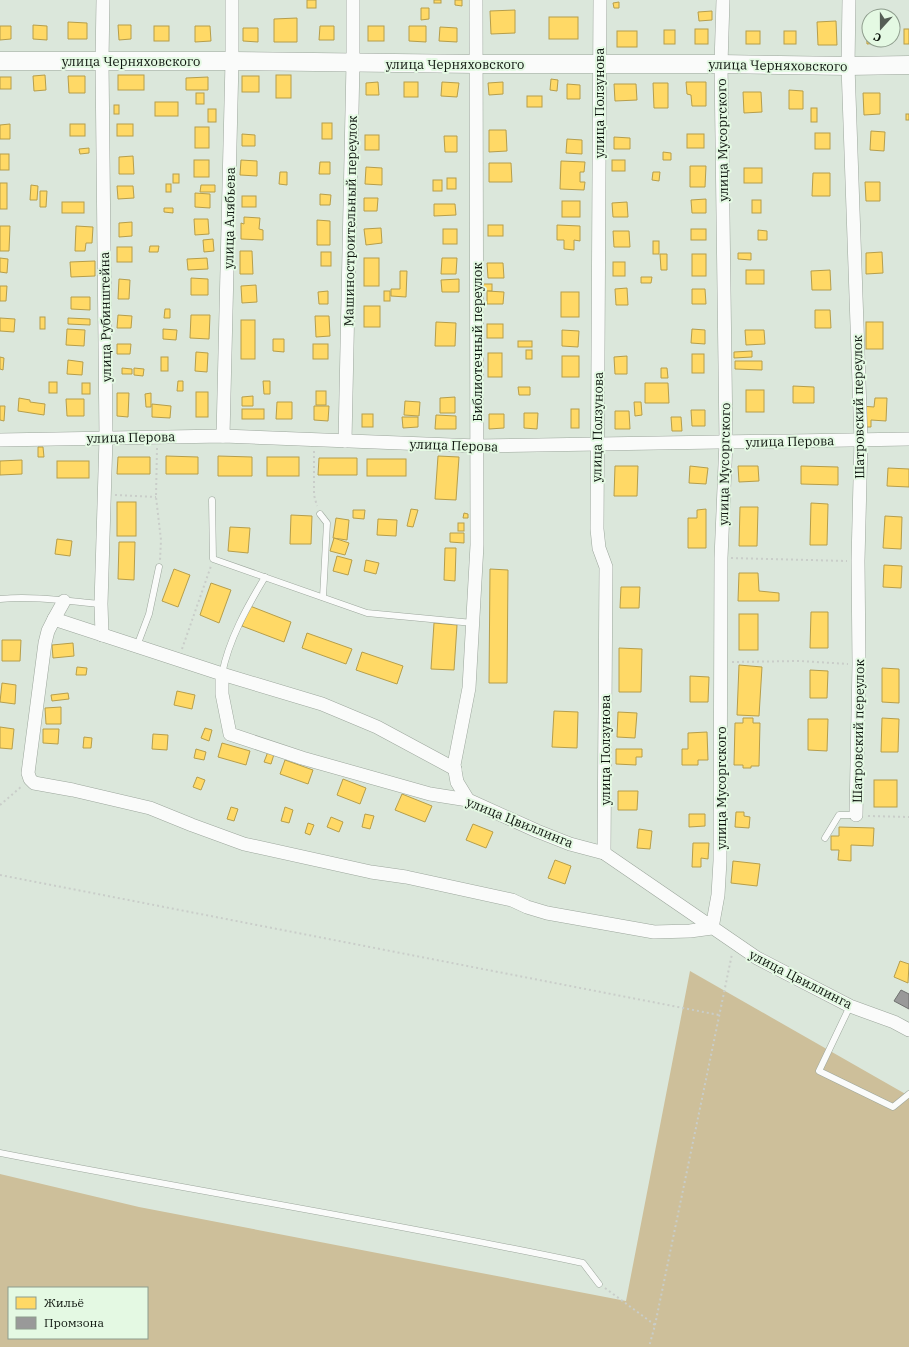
<svg xmlns="http://www.w3.org/2000/svg" width="909" height="1347" font-family="'IBM Plex Serif',serif">
<style>
.forest{fill:#cdbf9a;fill-rule:evenodd}
.homes{fill:#ffd966;stroke:#b69e4b}
.industry{fill:#999;stroke:#6f716f}
.lines{fill:none;stroke-linecap:round;stroke-linejoin:round}
.lane-casing{stroke:#9ca69c;stroke-width:7}
.street-casing{stroke:#9ca69c;stroke-width:14}
.secondary-casing{stroke:#9ca69c;stroke-width:19}
.path{stroke:#c9cdc9;stroke-width:2;stroke-dasharray:2 3;stroke-linecap:butt}
.lane{stroke:#fafbfa;stroke-width:6}
.street{stroke:#fafbfa;stroke-width:13}
.secondary{stroke:#fafbfa;stroke-width:18}
.labels{text-anchor:middle;stroke-width:4;stroke-linejoin:round;paint-order:stroke}
.street-label{font-size:13px;fill:#0d140d;stroke:#e4f9e3}
</style>
<rect width="100%" height="100%" fill="#dbe7db"/>
<path class="forest" d="M690,971L909,1096V1347H0V1174L139,1207L626,1301ZM9,1288H147V1338H9Z"/>
<g class="homes">
<rect x="307" y="0" width="9" height="8"/>
<rect x="434" y="0" width="7" height="3"/>
<path d="M455,0H462V6L455,5Z"/>
<path d="M619,2V8H614L613,3Z"/>
<path d="M421,8H429V19L421,20Z"/>
<path d="M515,10V33L491,34L490,11Z"/>
<path d="M712,11V20L699,21L698,12Z"/>
<rect x="549" y="17" width="29" height="22"/>
<path d="M297,18V42H274V19Z"/>
<path d="M866,19H869V40H879V43L867,44Z"/>
<path d="M836,21L837,45H818L817,22Z"/>
<path d="M68,22L87,23V39H68Z"/>
<path d="M33,25L47,26V40L33,39Z"/>
<path d="M118,25H131V39L119,40Z"/>
<path d="M0,26H11V39L0,40Z"/>
<rect x="154" y="26" width="15" height="15"/>
<path d="M195,26H210L211,41L195,42Z"/>
<path d="M320,26H334V40H319Z"/>
<rect x="368" y="26" width="16" height="15"/>
<path d="M409,26H426V42L409,41Z"/>
<path d="M440,27L457,28V42L439,41Z"/>
<path d="M243,28H258V42L243,41Z"/>
<rect x="695" y="29" width="13" height="15"/>
<rect x="904" y="29" width="5" height="15"/>
<rect x="664" y="30" width="11" height="14"/>
<rect x="617" y="31" width="20" height="16"/>
<rect x="746" y="31" width="14" height="13"/>
<rect x="784" y="31" width="12" height="13"/>
<path d="M45,75L46,90L34,91L33,76Z"/>
<rect x="118" y="75" width="26" height="15"/>
<rect x="276" y="75" width="15" height="23"/>
<path d="M68,76H85V93H69Z"/>
<rect x="242" y="76" width="17" height="16"/>
<rect x="0" y="77" width="11" height="12"/>
<path d="M208,77V90H186V78Z"/>
<path d="M551,79L558,80L557,91L550,90Z"/>
<path d="M378,82L379,95H366V83Z"/>
<rect x="404" y="82" width="14" height="15"/>
<path d="M442,82L459,83L457,97L441,96Z"/>
<path d="M503,82V94L489,95L488,83Z"/>
<path d="M686,82H706V106H692L691,95L687,94Z"/>
<path d="M653,83H668V108H654Z"/>
<path d="M567,84L580,85V99H567Z"/>
<path d="M614,84H636L637,100L615,101Z"/>
<path d="M789,90L803,91V109H789Z"/>
<path d="M743,92H761L762,112L744,113Z"/>
<rect x="196" y="93" width="8" height="11"/>
<path d="M863,93H880V114L864,115Z"/>
<rect x="527" y="96" width="15" height="11"/>
<rect x="155" y="102" width="23" height="14"/>
<rect x="114" y="105" width="5" height="9"/>
<rect x="811" y="108" width="6" height="14"/>
<rect x="208" y="109" width="8" height="13"/>
<rect x="906" y="114" width="3" height="6"/>
<rect x="322" y="123" width="10" height="16"/>
<path d="M10,124V139H0V125Z"/>
<rect x="70" y="124" width="15" height="12"/>
<rect x="117" y="124" width="16" height="12"/>
<rect x="195" y="127" width="14" height="21"/>
<path d="M489,130H506L507,151L489,152Z"/>
<path d="M871,131L885,132L884,151L870,150Z"/>
<rect x="815" y="133" width="15" height="16"/>
<path d="M242,134L255,135V146H242Z"/>
<rect x="687" y="134" width="17" height="14"/>
<rect x="365" y="135" width="14" height="15"/>
<path d="M444,136H457V152H445Z"/>
<path d="M614,137L630,138V149H614Z"/>
<path d="M567,139L582,140V154L566,153Z"/>
<path d="M89,148V153L80,154L79,149Z"/>
<path d="M663,152L671,153V160H663Z"/>
<rect x="0" y="154" width="9" height="16"/>
<path d="M133,156L134,174H119V157Z"/>
<rect x="194" y="160" width="15" height="17"/>
<path d="M241,160L257,161V176L240,175Z"/>
<rect x="612" y="160" width="13" height="11"/>
<path d="M561,161L585,162L584,172H580V182H585L584,190L560,189Z"/>
<path d="M320,162H330V174H319Z"/>
<path d="M489,163H511L512,182H489Z"/>
<path d="M690,166H706L705,187H690Z"/>
<path d="M366,167L382,168V185L365,184Z"/>
<rect x="744" y="168" width="18" height="15"/>
<path d="M280,172H287V185L279,184Z"/>
<path d="M653,172H660L659,181L652,180Z"/>
<path d="M813,173H830V196H812Z"/>
<rect x="173" y="174" width="6" height="9"/>
<rect x="447" y="178" width="9" height="11"/>
<rect x="433" y="180" width="9" height="11"/>
<path d="M865,182H880V201H866Z"/>
<rect x="0" y="183" width="7" height="26"/>
<rect x="166" y="184" width="5" height="8"/>
<path d="M31,185L38,186L37,200H30Z"/>
<path d="M201,185H215V192H200Z"/>
<path d="M117,186H133L134,198L118,199Z"/>
<path d="M40,191H47L46,207H40Z"/>
<path d="M195,193L210,194V208L195,207Z"/>
<path d="M320,194L331,195L330,205H320Z"/>
<rect x="242" y="196" width="14" height="11"/>
<path d="M364,198H378L377,211H364Z"/>
<path d="M706,199V213H692L691,200Z"/>
<rect x="752" y="200" width="9" height="13"/>
<rect x="562" y="201" width="18" height="16"/>
<rect x="62" y="202" width="22" height="11"/>
<path d="M627,202L628,217H613L612,203Z"/>
<path d="M434,204H455L456,215L434,216Z"/>
<path d="M164,208H173V213L164,212Z"/>
<path d="M244,217L260,218L259,229L263,230V240L241,239V223L244,224Z"/>
<path d="M194,219H208L209,234L195,235Z"/>
<path d="M317,220L330,221V245H317Z"/>
<path d="M132,222V236L119,237V223Z"/>
<rect x="488" y="225" width="15" height="11"/>
<path d="M557,225L580,226V241L574,240V250L564,249V240H557Z"/>
<path d="M0,226H10L9,251H0Z"/>
<path d="M76,226L93,227L92,243H86L85,251H75Z"/>
<path d="M381,228L382,243L366,245L364,229Z"/>
<rect x="443" y="229" width="14" height="15"/>
<rect x="691" y="229" width="15" height="11"/>
<path d="M758,230L767,231V240H758Z"/>
<path d="M613,231H629L630,247H614Z"/>
<path d="M213,239L214,251L204,252L203,240Z"/>
<rect x="653" y="241" width="6" height="13"/>
<path d="M150,246H159L158,252H149Z"/>
<rect x="117" y="247" width="15" height="15"/>
<path d="M240,251H252L253,274H240Z"/>
<rect x="321" y="252" width="10" height="14"/>
<path d="M882,252L883,273L866,274V253Z"/>
<path d="M738,253H751V260L738,259Z"/>
<path d="M660,254H667V270H661Z"/>
<rect x="692" y="254" width="14" height="22"/>
<path d="M0,258L8,259L7,273L0,272Z"/>
<path d="M207,258L208,269L188,270L187,259Z"/>
<rect x="364" y="258" width="15" height="28"/>
<path d="M442,258H457L456,274H441Z"/>
<path d="M95,261V276L71,277L70,262Z"/>
<rect x="613" y="262" width="12" height="14"/>
<path d="M487,263H503L504,278H488Z"/>
<rect x="746" y="270" width="18" height="14"/>
<path d="M830,270L831,290H812L811,271Z"/>
<path d="M400,271H407L406,297L391,296V289H400Z"/>
<path d="M641,277H652L651,283H641Z"/>
<path d="M191,278L208,279V295H191Z"/>
<path d="M119,279L130,280L129,299H118Z"/>
<path d="M459,279V292H442L441,280Z"/>
<rect x="482" y="284" width="10" height="7"/>
<path d="M256,285L257,302L242,303L241,286Z"/>
<path d="M0,286H7L6,301H0Z"/>
<path d="M627,288L628,305H616L615,289Z"/>
<path d="M692,289H705L706,304H692Z"/>
<path d="M328,291V304H319L318,292Z"/>
<rect x="384" y="291" width="6" height="10"/>
<path d="M487,291L504,292L503,304H487Z"/>
<rect x="561" y="292" width="18" height="25"/>
<path d="M71,297H90V310L71,309Z"/>
<rect x="364" y="306" width="16" height="21"/>
<path d="M165,309H170V318H164Z"/>
<path d="M815,310H830L831,328H815Z"/>
<path d="M118,315L132,316L131,328H117Z"/>
<path d="M191,315H210L209,339L190,338Z"/>
<path d="M315,316H329L330,336L316,337Z"/>
<rect x="40" y="317" width="5" height="12"/>
<path d="M0,318L15,319L14,332L0,331Z"/>
<path d="M68,318L90,319V325L68,324Z"/>
<rect x="241" y="320" width="14" height="39"/>
<path d="M436,322L456,323L455,346H435Z"/>
<rect x="866" y="322" width="17" height="27"/>
<rect x="487" y="324" width="16" height="14"/>
<path d="M67,329L85,330L84,346L66,345Z"/>
<path d="M163,329L177,330L176,340L163,339Z"/>
<path d="M692,329L705,330V344L691,343Z"/>
<path d="M562,330L579,331L578,347L562,346Z"/>
<path d="M745,330H764L765,344L746,345Z"/>
<path d="M273,339H284V352L273,351Z"/>
<rect x="518" y="341" width="14" height="6"/>
<path d="M117,344H131L130,354H117Z"/>
<rect x="313" y="344" width="15" height="15"/>
<rect x="526" y="350" width="6" height="9"/>
<path d="M752,351V357L734,358V352Z"/>
<path d="M196,352L208,353L207,372L195,371Z"/>
<rect x="488" y="353" width="14" height="24"/>
<rect x="692" y="354" width="12" height="19"/>
<rect x="562" y="356" width="17" height="21"/>
<path d="M627,356V374H615L614,357Z"/>
<path d="M0,357L4,358L3,370L0,369Z"/>
<rect x="161" y="357" width="7" height="14"/>
<path d="M68,360L83,362L82,375L67,374Z"/>
<path d="M735,361H762V370L735,369Z"/>
<path d="M122,368L132,369V374H122Z"/>
<path d="M134,368L144,369L143,376L134,375Z"/>
<path d="M661,368H667L668,378H661Z"/>
<path d="M178,381H183V391H177Z"/>
<path d="M263,381H270V394H264Z"/>
<rect x="49" y="382" width="8" height="11"/>
<rect x="82" y="383" width="8" height="11"/>
<path d="M645,383H668L669,403H645Z"/>
<path d="M793,386L814,387V403H793Z"/>
<path d="M518,387H530V395H519Z"/>
<rect x="746" y="390" width="18" height="22"/>
<rect x="316" y="391" width="10" height="14"/>
<rect x="196" y="392" width="12" height="25"/>
<path d="M117,393H129L128,417L117,416Z"/>
<path d="M151,393V407H146L145,394Z"/>
<path d="M253,396V406H242V397Z"/>
<path d="M455,397V413H440V398Z"/>
<path d="M19,398L30,400V402L45,404L44,415L18,411Z"/>
<path d="M875,398H887L886,421L871,420V427H860L861,406L874,407Z"/>
<path d="M66,399H84V416H67Z"/>
<path d="M405,401L420,402L419,416L404,415Z"/>
<path d="M277,402H292V419H276Z"/>
<path d="M634,402H641L642,415L635,416Z"/>
<path d="M152,404L171,406L170,418L152,417Z"/>
<path d="M0,406H5L4,421L0,420Z"/>
<path d="M314,406H329L328,421L314,420Z"/>
<rect x="242" y="409" width="22" height="10"/>
<rect x="571" y="409" width="8" height="19"/>
<path d="M691,410H705V426H692Z"/>
<path d="M615,411H629L630,429H615Z"/>
<path d="M524,413H538L537,429L524,428Z"/>
<rect x="362" y="414" width="11" height="13"/>
<path d="M489,414H504V428L489,429Z"/>
<path d="M436,415L456,416V429H435Z"/>
<path d="M402,417H418V427L403,428Z"/>
<path d="M671,417H681L682,431H672Z"/>
<path d="M38,447H43L44,457H38Z"/>
<path d="M166,456L198,457V474H166Z"/>
<path d="M218,456L252,457V476H218Z"/>
<path d="M438,456L459,457L456,500L435,499Z"/>
<path d="M118,457H150V474H117Z"/>
<rect x="267" y="457" width="32" height="19"/>
<path d="M319,458H357V475H318Z"/>
<rect x="367" y="459" width="39" height="17"/>
<path d="M22,460V474L0,475V461Z"/>
<rect x="57" y="461" width="32" height="17"/>
<path d="M615,466H638L637,496H614Z"/>
<path d="M690,466L708,468L706,484L689,483Z"/>
<path d="M738,466H758L759,481L739,482Z"/>
<path d="M801,466L838,467V485L801,484Z"/>
<path d="M888,468L909,469V487L887,486Z"/>
<rect x="117" y="502" width="19" height="34"/>
<path d="M811,503L828,504L827,545H810Z"/>
<path d="M740,507H758L757,546H739Z"/>
<path d="M411,509L418,510L413,527L407,526Z"/>
<path d="M706,509V548H688V518H697V510Z"/>
<path d="M353,510H365L364,519L353,518Z"/>
<path d="M464,513L468,514V518H463Z"/>
<path d="M291,515L312,516L311,544H290Z"/>
<path d="M885,516L902,517L901,549L883,548Z"/>
<path d="M336,518L349,520L347,540L333,538Z"/>
<path d="M378,519L397,520L396,536L377,535Z"/>
<rect x="458" y="523" width="6" height="8"/>
<path d="M230,527L250,528L248,553L228,551Z"/>
<path d="M450,533H464V543L450,542Z"/>
<path d="M334,538L349,543L345,555L330,551Z"/>
<path d="M57,539L72,541L70,556L55,554Z"/>
<path d="M119,542H135L134,580L118,579Z"/>
<path d="M445,548H456L455,581L444,580Z"/>
<path d="M337,556L352,560L348,575L333,571Z"/>
<path d="M366,560L379,563L376,574L364,571Z"/>
<path d="M884,565L902,566L901,588L883,587Z"/>
<path d="M174,569L190,575L178,607L162,601Z"/>
<path d="M490,569L508,570L507,683H489Z"/>
<path d="M739,573H758L759,591L779,593V601H738Z"/>
<path d="M211,583L231,590L219,623L200,615Z"/>
<path d="M621,587H640L639,608H620Z"/>
<path d="M250,606L291,622L284,642L242,626Z"/>
<path d="M811,612H828V648H810Z"/>
<rect x="739" y="614" width="19" height="36"/>
<path d="M434,623L457,625L454,670L431,669Z"/>
<path d="M307,633L352,649L346,664L302,648Z"/>
<path d="M2,640H21L20,661H2Z"/>
<path d="M73,643L74,656L53,658L52,645Z"/>
<path d="M619,648L642,649L641,692H619Z"/>
<path d="M362,652L403,666L397,684L356,670Z"/>
<path d="M739,665L762,667L759,716L737,715Z"/>
<path d="M77,667L87,668L86,675H76Z"/>
<path d="M882,668L899,669V703L882,702Z"/>
<path d="M810,670L828,671L827,698H810Z"/>
<path d="M690,676L709,677L708,702H690Z"/>
<path d="M2,683L16,685L15,704L0,702Z"/>
<path d="M177,691L195,695L192,709L174,705Z"/>
<path d="M68,693L69,699L52,701L51,695Z"/>
<path d="M61,707V724H46L45,708Z"/>
<path d="M554,711L578,712L577,748L552,747Z"/>
<path d="M618,712L637,713L635,738L617,737Z"/>
<path d="M743,718H753V723H760L759,766H751V768H743V765H734L735,723H743Z"/>
<path d="M882,718L899,719L898,752H881Z"/>
<path d="M808,719H828L827,751L808,750Z"/>
<path d="M0,727L14,729L12,749L0,748Z"/>
<path d="M205,728L212,730L209,741L201,738Z"/>
<path d="M43,729H59L58,744L43,743Z"/>
<path d="M707,732L708,760H698V765H682V749H688V733Z"/>
<path d="M153,734L168,735L167,750L152,749Z"/>
<path d="M84,737L92,738L91,748H83Z"/>
<path d="M222,743L250,751L246,765L218,757Z"/>
<path d="M196,749L206,752L204,760L194,758Z"/>
<path d="M269,749L275,751L271,764L264,762Z"/>
<path d="M616,749H642V757H636V765L616,764Z"/>
<path d="M285,760L313,770L308,784L280,774Z"/>
<path d="M197,777L205,780L201,790L193,787Z"/>
<path d="M343,779L366,788L360,804L337,795Z"/>
<rect x="874" y="780" width="23" height="27"/>
<path d="M618,791H638L637,810H618Z"/>
<path d="M402,794L432,806L425,822L395,810Z"/>
<path d="M231,807L238,809L234,821L227,819Z"/>
<path d="M285,807L293,810L289,823L281,821Z"/>
<path d="M736,812H744V816L750,817L749,828L735,827Z"/>
<path d="M365,814L374,816L370,829L362,827Z"/>
<path d="M689,814H705V826L689,827Z"/>
<path d="M331,817L343,822L339,832L327,827Z"/>
<path d="M308,823L314,825L310,835L305,833Z"/>
<path d="M473,824L493,832L486,848L466,840Z"/>
<path d="M839,827L874,828L873,846L851,845V861L838,860L839,850H831V836H839Z"/>
<path d="M639,829L652,831L650,849L637,848Z"/>
<path d="M693,843H709L708,859L701,858V867H692Z"/>
<path d="M555,860L571,866L565,884L548,878Z"/>
<path d="M733,861L760,864L757,886L731,883Z"/>
<path d="M900,961L909,964L908,983L894,977Z"/>
</g>
<path class="industry" d="M901,990L909,994V1009L894,1001Z"/>
<g class="lines">
<defs>
<g id="lane">
<path d="M212,500L213,559L367,613L473,623"/>
<path d="M320,514L327,523L323,597"/>
<path d="M0,599C34,596 67,601 101,604"/>
<path d="M137,646L149,614L159,567"/>
<path d="M222,674C229,639 247,607 265,577"/>
<path d="M825,838L839,815H856"/>
<path d="M850,1006L819,1071L893,1107L909,1094"/>
<path d="M0,1153C194,1191 390,1222 583,1263L599,1284"/>
</g>
<g id="street">
<path d="M600,0L597,529L599,548L606,567L604,853"/>
<path d="M723,0L721,64L726,441L721,558L720,861L718,895L712,928L690,931L654,932L547,913L527,907L512,900L406,877L371,872L244,844L192,825L150,808L73,790L34,783L30,779L28,773L45,643L48,631L54,619L222,674V694L230,734L302,758L391,783L430,794L468,800L537,831L570,844L604,853L757,958L850,1006L894,1022L909,1030"/>
<path d="M849,0L848,66L861,440L858,561L859,664L856,815"/>
<path d="M223,436L232,61V0"/>
<path d="M0,440L223,436L477,446L909,439"/>
<path d="M345,441L353,63V0"/>
<path d="M54,619L64,601"/>
<path d="M102,635L101,604L106,438L102,61L103,0"/>
<path d="M222,674L322,704L377,727L455,769"/>
<path d="M468,800L457,782L454,765L469,688L477,545L476,0"/>
</g>
<path id="secondary" d="M0,61H232L476,64H721L848,66L909,65"/>
</defs>
<use href="#lane" class="lane-casing"/>
<use href="#street" class="street-casing"/>
<use href="#secondary" class="secondary-casing"/>
<g class="path">
<path d="M157,448L156,497L161,540L160,560"/>
<path d="M314,451V495L317,506"/>
<path d="M115,495L156,497"/>
<path d="M731,558L847,561"/>
<path d="M182,649L211,566"/>
<path d="M732,662L800,661L848,664"/>
<path d="M0,805L22,786"/>
<path d="M868,816L909,817"/>
<path d="M0,875L719,1015"/>
<path d="M605,1288L655,1325L649,1347"/>
<path d="M655,1325L732,954"/>
</g>
<use href="#lane" class="lane"/>
<use href="#street" class="street"/>
<use href="#secondary" class="secondary"/>
</g>
<g class="labels">
<g class="street-label">
<text x="131" y="66">улица Черняховского</text>
<text x="455" y="69">улица Черняховского</text>
<text transform="translate(778 65) rotate(1)" y="5">улица Черняховского</text>
<text transform="translate(599 103) rotate(-90)" y="5">улица Ползунова</text>
<text transform="translate(722 140) rotate(-91)" y="5">улица Мусоргского</text>
<text transform="translate(229 218) rotate(-89)" y="5">улица Алябьева</text>
<text transform="translate(350 221) rotate(-89)" y="5">Машиностроительный переулок</text>
<text transform="translate(105 317) rotate(-91)" y="5">улица Рубинштейна</text>
<text transform="translate(477 342) rotate(-90)" y="5">Библиотечный переулок</text>
<text transform="translate(858 407) rotate(-91)" y="5">Шатровский переулок</text>
<text transform="translate(597 427) rotate(-89)" y="5">улица Ползунова</text>
<text transform="translate(131 437) rotate(-1)" y="5">улица Перова</text>
<text transform="translate(790 441) rotate(-1)" y="5">улица Перова</text>
<text transform="translate(454 445) rotate(2)" y="5">улица Перова</text>
<text transform="translate(724 464) rotate(-89)" y="5">улица Мусоргского</text>
<text transform="translate(858 731) rotate(-89)" y="5">Шатровский переулок</text>
<text transform="translate(605 750) rotate(-90)" y="5">улица Ползунова</text>
<text transform="translate(721 788) rotate(-90)" y="5">улица Мусоргского</text>
<text transform="translate(520 822) rotate(22)" y="5">улица Цвиллинга</text>
<text transform="translate(801 979) rotate(27)" y="5">улица Цвиллинга</text>
</g>
</g>
<rect x="8" y="1287" width="140" height="52" fill="#e4f9e3" stroke="#8e9d8d"/>
<rect x="16" y="1297" width="20" height="12" fill="#ffd966" stroke="#8e9d8d"/>
<text x="44" y="1307" font-size="12" fill="#0d140d">Жильё</text>
<rect x="16" y="1317" width="20" height="12" fill="#999999" stroke="#8e9d8d"/>
<text x="44" y="1327" font-size="12" fill="#0d140d">Промзона</text>
<g transform="translate(881 28) rotate(201)"><circle r="19" fill="#e4f9e3" stroke="#8e9d8d"/>
<path d="M0-3L7 15L0 10L-7 15Z" fill="#555e55"/>
<text y="-6" font-size="11" font-weight="bold" text-anchor="middle" fill="#0d140d">С</text>
</g>
</svg>
